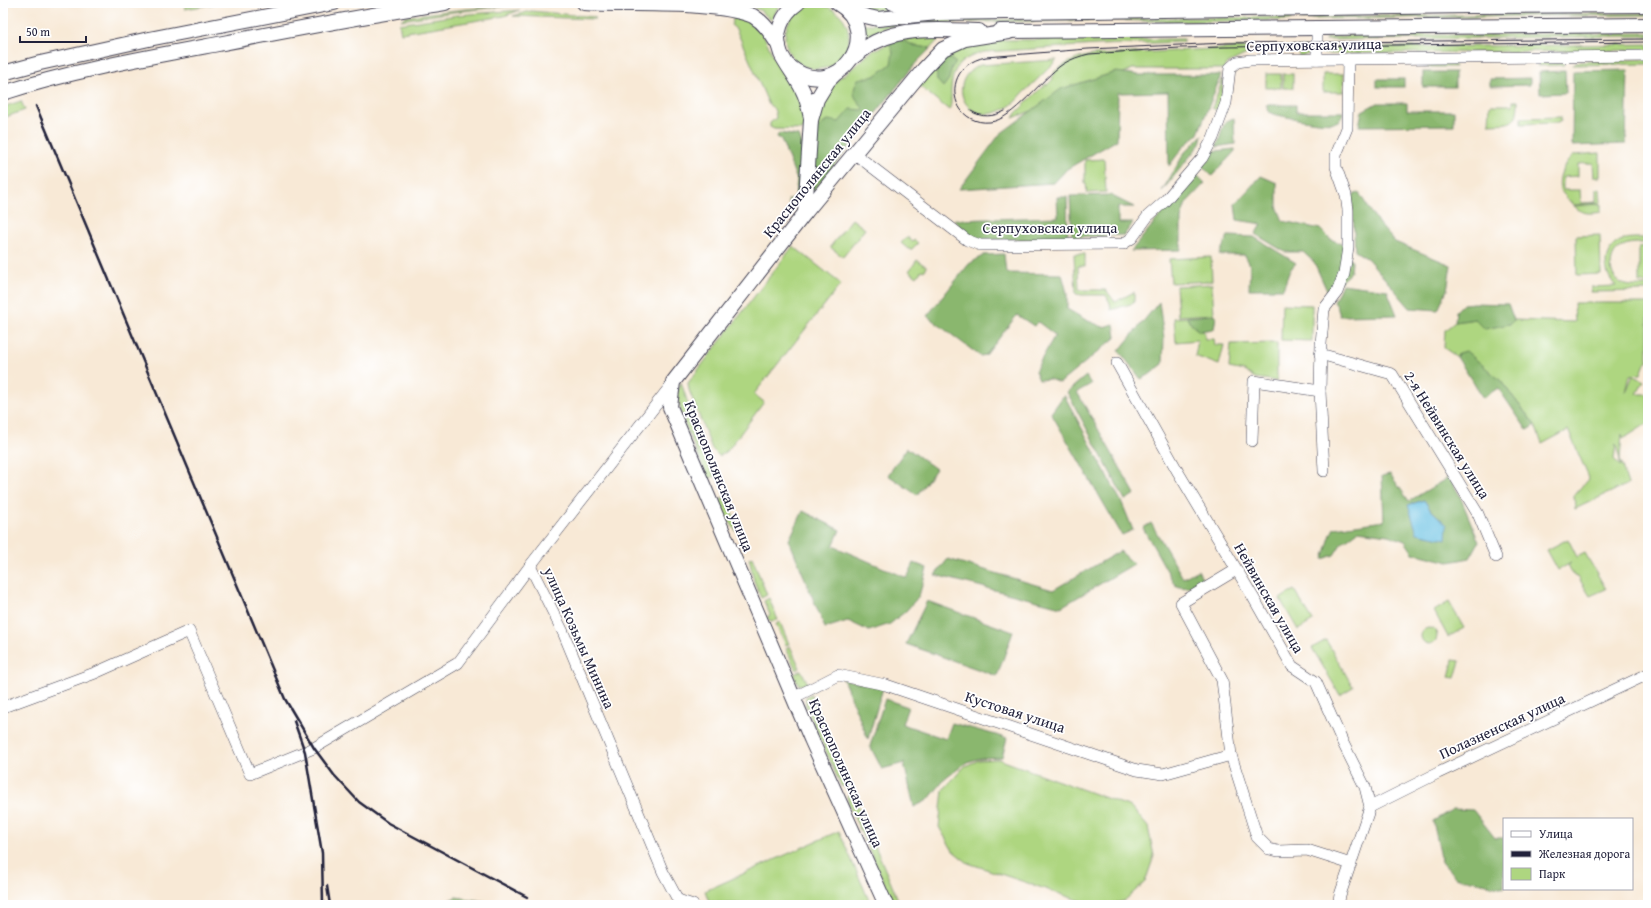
<svg xmlns="http://www.w3.org/2000/svg" width="1651" height="908" font-family="'Gentium Book Plus',serif">
<style>
.green{fill:#aed680;stroke:#687c5e;fill-rule:evenodd}
.forest{fill:#8ab76e;stroke:#566c54;fill-rule:evenodd}
.water{fill:#65bfe2;stroke:#44708e}
.lines{fill:none;stroke-linecap:round;stroke-linejoin:round}
.minor-casing{stroke:#424052;stroke-width:12}
.major-casing{stroke:#424052;stroke-width:16}
.minor{stroke:#fff;stroke-width:11}
.major{stroke:#fff;stroke-width:14}
.tram{stroke:#22223b;stroke-width:1}
.rail{stroke:#22223b;stroke-width:2.5}
.labels{text-anchor:middle;stroke-width:3.5;stroke-linejoin:round;paint-order:stroke}
.street-label{font-size:15px;fill:#22223b;stroke:#fff}
</style>
<rect width="100%" height="100%" fill="#fff"/>
<filter id="ink" filterUnits="userSpaceOnUse"><feTurbulence type="fractalNoise" baseFrequency=".025" numOctaves="2"/><feDisplacementMap in="SourceGraphic" scale="8" xChannelSelector="R" yChannelSelector="G"/><feConvolveMatrix kernelMatrix="1 2 1 2 8 2 1 2 1" color-interpolation-filters="sRGB"/></filter>
<filter id="wash" filterUnits="userSpaceOnUse"><feTurbulence type="fractalNoise" baseFrequency=".012" numOctaves="4" result="noise"/><feDisplacementMap in="SourceGraphic" scale="16" xChannelSelector="R" yChannelSelector="G"/><feGaussianBlur stdDeviation="0.9" result="paint"/><feColorMatrix in="noise" values="0 0 0 0 0 0 0 0 0 0 0 0 0 0 0 0 0 1.4 0 .05"/><feComposite in="paint" operator="in"/></filter>
<g filter="url(#wash)">
<rect width="100%" height="100%" fill="#f8e9d6"/>
<g class="green">
<path d="M184,3H220L185,9Z"/>
<path d="M745,3H771L779,5L772,20H771L761,11Z"/>
<path d="M855,3H880L893,8L876,11Z"/>
<circle cx="817" cy="37" r="32"/>
<path d="M519,5L453,12L401,20L404,17C442,11 480,7 519,5Z"/>
<path d="M520,10L504,16L401,33L399,24L458,15Z"/>
<path d="M531,11L595,17V19L513,16Z"/>
<path d="M1648,13V15L1301,19V17Z"/>
<path d="M735,15L747,20L758,29L765,38L774,58L801,94L806,126L802,130L774,129L770,127V123L776,118C775,111 775,108 769,105L736,29L731,25Z"/>
<path d="M1291,17V20H1285L1182,22L1114,20L908,23L884,28L864,37L863,24H887L928,20H959Z"/>
<path d="M1648,33V36L1324,40L1327,38L1342,36Z"/>
<path d="M942,36L915,64L811,194L818,101L839,78L848,72L872,51L900,39Z"/>
<path d="M1184,39L1183,42L1097,45L984,52C960,59 952,66 951,92C951,99 952,104 949,110L917,84L955,46L994,40Z"/>
<path d="M1648,44V50L1325,54L1322,53L1320,48Z"/>
<path d="M1232,48H1247V54L1228,63L1224,69H1132L1099,85L1013,118L1016,113L1045,84L1047,85L1053,79L1052,77L1055,74L1054,72C1067,62 1078,57 1094,55Z"/>
<path d="M1299,48H1311L1309,54L1299,57Z"/>
<path d="M1648,59V64L1572,65L1575,62Z"/>
<path d="M1057,60C1046,71 1035,82 1024,92C1020,96 1016,102 1011,105C968,135 942,81 980,65Z"/>
<path d="M1540,62H1563L1564,65L1537,66Z"/>
<path d="M1426,63H1453L1455,67H1423Z"/>
<rect x="1266" y="74" width="15" height="14"/>
<rect x="1283" y="74" width="10" height="14"/>
<path d="M1323,74H1344L1343,92H1323Z"/>
<path d="M1224,76L1220,111L1212,108Z"/>
<path d="M21,101L25,110L3,118V107Z"/>
<path d="M1513,101H1518C1518,126 1510,123 1489,124L1490,105H1513Z"/>
<path d="M1561,117V121L1558,123L1521,124V118Z"/>
<path d="M1600,153V177H1594L1593,163L1578,164V176L1563,177V190H1580L1581,203L1596,202V189L1600,188L1601,203L1573,205L1560,190C1557,176 1564,164 1574,155Z"/>
<path d="M1104,159L1106,192L1087,193L1086,184H1085V160Z"/>
<path d="M1601,204V212C1589,214 1582,214 1574,206Z"/>
<path d="M852,219L865,229L843,257L830,247Z"/>
<path d="M1600,235L1601,274L1577,275L1576,236Z"/>
<path d="M907,237L913,242L914,240L918,243L912,249H908L901,243Z"/>
<path d="M1648,238V243C1639,243 1629,242 1621,247C1607,256 1608,278 1623,284C1631,287 1640,286 1648,286V291L1591,292V287L1616,286C1603,273 1601,251 1620,241C1628,237 1639,238 1648,238Z"/>
<path d="M793,246L841,284L754,394L764,402L728,450L719,456L712,449L689,390L688,383Z"/>
<path d="M1648,246V283H1639V247Z"/>
<path d="M1074,254H1085V266H1078L1079,290H1106L1115,302L1134,292V303L1111,310L1110,303L1106,295H1082L1076,294Z"/>
<path d="M1211,257L1212,281L1171,283L1169,259Z"/>
<path d="M917,260L927,267L924,271L922,270L917,277L909,271Z"/>
<path d="M1212,284L1214,314L1178,316L1176,286Z"/>
<path d="M1574,303H1648V361H1646L1641,374L1630,375L1626,392L1633,375L1644,381L1637,394H1648V423L1623,439L1622,434L1620,460L1628,484L1575,509L1574,495L1589,478L1568,430L1542,444L1535,425L1500,380L1458,353L1457,357L1444,348L1445,330L1455,322L1475,319L1510,324L1514,320L1575,322ZM1616,444L1620,460V466L1614,459Z"/>
<path d="M1282,304L1312,305V341L1281,340Z"/>
<path d="M1187,317C1189,324 1196,330 1204,332L1205,339H1214L1215,345H1224L1219,365L1195,356L1198,340L1176,342L1174,318Z"/>
<path d="M1277,343V381L1255,378L1244,371L1229,368L1231,344Z"/>
<path d="M681,382L691,413L682,416L677,394Z"/>
<path d="M693,416L712,464L715,476L708,479L683,420Z"/>
<path d="M723,497L741,529L736,531L722,510L719,503Z"/>
<path d="M1568,539L1577,557L1585,553L1606,589L1590,596L1578,577L1574,576L1568,565L1571,563L1558,570L1547,550Z"/>
<path d="M752,557L767,595L761,598L754,581L749,558Z"/>
<path d="M1294,590L1313,621L1298,630L1280,599Z"/>
<path d="M769,598L778,620L770,621L767,617L770,615L764,601Z"/>
<path d="M1449,602L1464,628L1448,637L1434,611Z"/>
<path d="M780,622L789,644L786,645L776,624Z"/>
<circle cx="1429" cy="636" r="8"/>
<path d="M1326,640L1353,687L1340,695L1312,648Z"/>
<path d="M790,646L800,668L796,670L786,648Z"/>
<path d="M1453,660L1460,661L1455,678L1449,677Z"/>
<path d="M801,670L808,684L799,685L793,675Z"/>
<path d="M811,694L850,786L845,787L841,786L806,706V697Z"/>
<path d="M998,759L1131,807L1148,827L1154,856L1145,882L1124,901L1107,905H1093L968,863L953,851L939,827L943,790L965,766L979,760Z"/>
<path d="M852,792L899,902L892,900L849,806L847,796Z"/>
<path d="M839,831L871,905H764L717,903L709,901L705,891Z"/>
</g>
<g class="forest">
<path d="M900,39L915,46L931,48L915,64L811,194L816,129L828,120L839,122L850,109L864,110C855,96 850,96 858,79L875,76L891,64L893,52L889,42Z"/>
<path d="M943,57H948L956,63L952,67L949,79L943,87L937,80L936,66Z"/>
<path d="M1628,70L1626,144L1572,146L1573,71Z"/>
<path d="M1565,71L1566,93L1540,94L1539,72Z"/>
<path d="M1116,72L1139,75H1221L1198,134L1183,147L1169,166L1168,92L1118,93L1117,140L1067,169L1054,183L959,189L1000,134L1061,89Z"/>
<rect x="1423" y="72" width="32" height="15"/>
<path d="M1530,78V85L1490,86V79Z"/>
<rect x="1377" y="79" width="27" height="8"/>
<path d="M1377,103H1407V111H1454V125L1359,126L1362,111Z"/>
<path d="M1266,105H1296V112H1343C1342,117 1341,120 1336,122C1324,125 1286,117 1273,114L1269,112Z"/>
<path d="M1234,118L1235,144L1216,147C1223,135 1219,122 1234,118Z"/>
<path d="M779,133L799,136C806,147 801,198 794,208L790,206L788,200L795,197L797,180L781,139L777,137Z"/>
<path d="M1202,135L1200,144L1162,191L1185,152Z"/>
<path d="M1235,149V151L1212,176L1202,166L1214,151Z"/>
<path d="M1195,173L1205,183L1186,203L1181,218V250L1131,251Z"/>
<path d="M1261,176L1277,183V206L1283,221L1320,229L1330,239L1342,244L1352,262L1351,272L1328,293L1314,262L1303,252H1285L1255,234L1262,224L1237,220L1235,204Z"/>
<path d="M1359,193L1379,224L1395,242L1451,265L1447,290L1438,310L1410,308L1368,259L1355,251L1352,195Z"/>
<path d="M1110,195L1134,207H1118V223H1133L1124,235L1072,237L1070,196Z"/>
<path d="M1057,197H1067L1068,239L979,240L962,230L954,220L1058,217Z"/>
<path d="M1228,236L1254,237L1296,263L1290,270L1283,289H1249L1250,265L1245,255H1219Z"/>
<path d="M1004,254L1006,273L1062,274L1067,293V309L1086,320L1103,327L1114,324L1116,337L1060,383L1049,379L1039,380L1035,371L1055,335L1038,322L1034,326L1017,315L986,355L980,356L927,316L969,264L984,255Z"/>
<path d="M1342,284L1387,290L1397,315L1340,316L1337,306L1334,302Z"/>
<path d="M1159,302L1164,338L1163,364L1149,375L1141,379L1119,351Z"/>
<path d="M1474,303L1508,304L1514,320L1510,324L1485,329L1475,319L1455,322L1456,311L1463,304Z"/>
<path d="M1211,315L1216,316L1214,329L1199,331L1189,322L1187,317Z"/>
<path d="M1466,351L1500,380L1535,425L1527,430L1498,388L1483,398L1457,357L1458,353Z"/>
<path d="M1086,376L1091,384L1077,392L1135,494L1125,500L1067,392Z"/>
<path d="M1064,395L1122,503L1133,530L1122,535L1051,413Z"/>
<path d="M907,448L936,469L917,495L888,475Z"/>
<path d="M1390,474L1409,501L1449,477L1459,494L1479,542L1470,558L1449,562L1413,553L1405,541L1388,535L1358,531L1341,544L1334,555L1323,559L1331,534L1334,528L1384,521L1382,476ZM1424,500L1430,509L1447,525L1408,505Z"/>
<path d="M803,511L840,530L833,546L907,578L914,563L927,568L919,596L906,611L890,624L869,631L848,621L825,628L789,540Z"/>
<path d="M1151,523L1183,578L1198,570L1203,580C1193,586 1187,591 1175,585L1143,528Z"/>
<path d="M1120,551L1134,564L1061,607L935,575L948,559L1053,590Z"/>
<path d="M927,601L1013,632L997,676L906,644Z"/>
<path d="M843,679L883,688L868,739Z"/>
<path d="M885,699L908,707L902,724L946,739L952,723L1007,738L1002,757L981,758L967,762L945,779L928,800L914,807L904,763L882,769L870,746Z"/>
<path d="M1453,809L1473,810L1495,838H1504V888L1455,877L1442,862L1433,821Z"/>
<path d="M456,897L503,904L504,905H438Z"/>
</g>
<path class="water" d="M1424,500L1430,509L1447,525L1446,539L1417,533L1408,505Z"/>
</g>
<g filter="url(#ink)">
<g class="lines">
<defs>
<g id="minor">
<path d="M1317,59V29"/>
<path d="M855,154L967,240L980,245L1123,244L1132,238L1148,216L1164,202L1202,158L1213,138L1226,103L1230,68L1237,62L1250,60L1648,56"/>
<path d="M1320,354L1392,374L1478,514L1496,557"/>
<path d="M1117,363L1178,472L1253,597L1292,666L1316,682L1343,743L1365,787L1370,807L1340,895L1339,901L1341,905"/>
<path d="M1252,441L1254,381L1320,391"/>
<path d="M1324,471L1320,391L1321,344L1324,309L1337,292L1344,274L1348,247V210L1346,195L1336,167V155L1347,128L1348,59"/>
<path d="M530,566L563,632L663,872L678,900L693,905"/>
<path d="M1236,570L1181,603L1222,680L1231,755L1257,837L1269,849L1278,851L1307,850L1351,864"/>
<path d="M793,698L838,675L886,685L1137,770L1163,774L1231,755"/>
<path d="M3,707L95,673L189,631L250,774L314,748L458,663L530,566L673,383"/>
<path d="M1370,807L1438,773L1648,674"/>
</g>
<g id="major">
<path d="M584,3C630,6 715,0 753,16C765,23 772,35 779,46"/>
<path d="M798,3C782,14 773,34 781,54C787,66 796,77 802,89C807,98 809,108 811,118"/>
<path d="M893,3L924,10"/>
<path d="M846,9L865,16L878,19L937,13L1471,6L1648,5"/>
<path d="M1000,31L1648,25"/>
<path d="M852,58C859,53 867,46 875,42C906,26 945,30 979,31"/>
<path d="M789,66C837,106 887,32 837,3"/>
<path d="M3,73L40,63L149,39L334,3"/>
<path d="M3,93C71,71 143,58 213,45C290,30 367,15 445,3"/>
<path d="M805,213L811,120L817,99L828,81L836,73"/>
<path d="M886,905L811,739L670,407L673,382L805,213L924,69L943,49L965,39L1009,32"/>
</g>
</defs>
<use href="#minor" class="minor-casing"/>
<use href="#major" class="major-casing"/>
<use href="#minor" class="minor"/>
<use href="#major" class="major"/>
<g class="tram">
<path d="M1648,39L1226,43L1088,49L986,57C939,66 949,126 990,122C1013,120 1042,78 1063,64C1071,59 1080,56 1089,54L1179,48L1225,47L1648,42"/>
<path d="M971,111C982,118 993,117 1005,111"/>
</g>
<g class="rail">
<path d="M36,106L285,699L314,748L334,775L359,802L388,823L527,897"/>
<path d="M294,721L305,752L322,853L323,905"/>
<path d="M327,886L330,905"/>
</g>
</g>
</g>
<g class="labels">
<g class="street-label">
<text transform="translate(1314 45) rotate(-1)" y="5">Серпуховская улица</text>
<text transform="translate(817 173) rotate(-51)" y="5">Краснополянская улица</text>
<text x="1050" y="233">Серпуховская улица</text>
<text transform="translate(1447 435) rotate(58)" y="5">2-я Нейвинская улица</text>
<text transform="translate(719 476) rotate(68)" y="5">Краснополянская улица</text>
<text transform="translate(1269 598) rotate(60)" y="5">Нейвинская улица</text>
<text transform="translate(579 638) rotate(66)" y="5">улица Козьмы Минина</text>
<text transform="translate(1015 712) rotate(18)" y="5">Кустовая улица</text>
<text transform="translate(1502 726) rotate(-25)" y="5">Полазненская улица</text>
<text transform="translate(846 773) rotate(66)" y="5">Краснополянская улица</text>
</g>
</g>
<rect width="1651" height="908" fill="none" stroke="#fff" stroke-width="16"/>
<rect x="1503" y="818" width="130" height="72" fill="#ffffff" stroke="#a7a7b1"/>
<rect x="1511" y="831" width="20" height="6" fill="#ffffff" stroke="#a7a7b1"/>
<text x="1539" y="838" font-size="12" fill="#22223b">Улица</text>
<rect x="1511" y="851" width="20" height="6" fill="#22223b" stroke="#a7a7b1"/>
<text x="1539" y="858" font-size="12" fill="#22223b">Железная дорога</text>
<rect x="1511" y="868" width="20" height="12" fill="#aed680" stroke="#a7a7b1"/>
<text x="1539" y="878" font-size="12" fill="#22223b">Парк</text>
<path d="M20 36v6h66v-6" fill="none" stroke="#22223b" stroke-width="2"/>
<text x="26" y="36" font-size="12" fill="#22223b" stroke="#ffffff" stroke-width="3" paint-order="stroke">50 m</text>
</svg>
